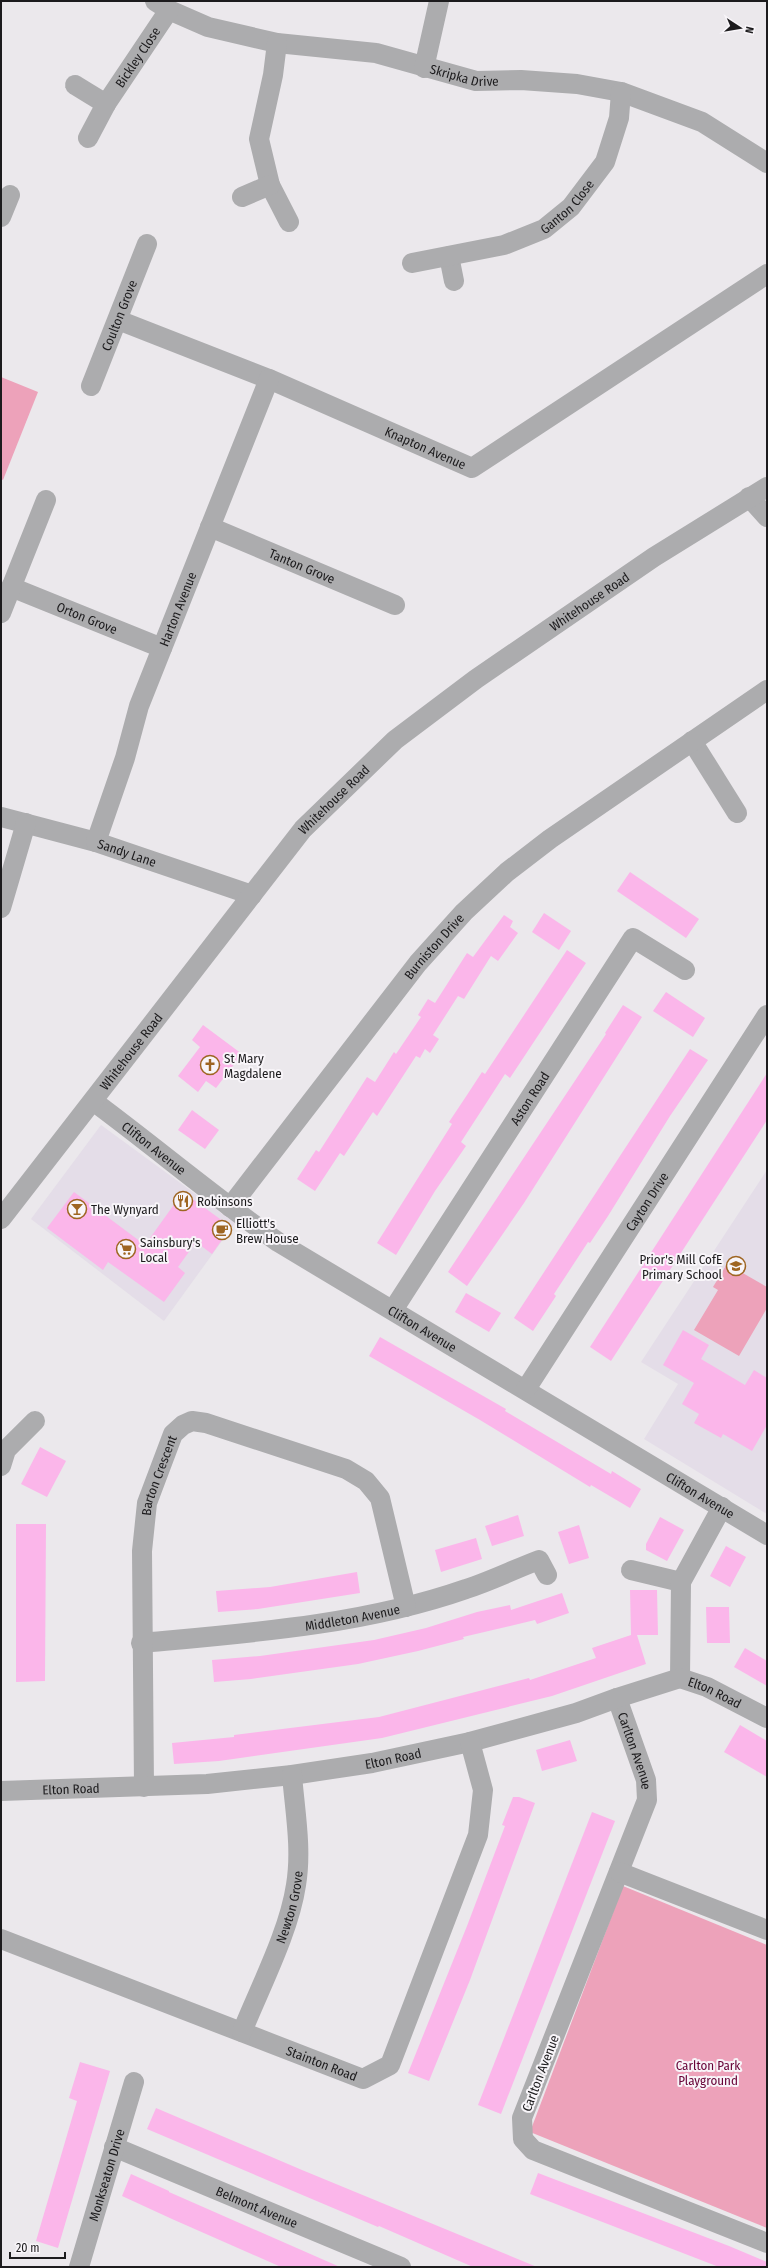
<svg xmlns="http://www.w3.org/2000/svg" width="768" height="2268" font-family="'Fira Sans Condensed',sans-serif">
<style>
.built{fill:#e4dde8}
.green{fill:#eda2ba}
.building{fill:#fbb6ea}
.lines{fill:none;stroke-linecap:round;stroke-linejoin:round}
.minor{stroke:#acacae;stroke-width:20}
.labels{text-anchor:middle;stroke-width:4;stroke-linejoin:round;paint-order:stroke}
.street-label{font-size:13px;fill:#1c1b1d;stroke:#f8f5f9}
.poi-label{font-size:13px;fill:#1c1b1d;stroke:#f8f5f9;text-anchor:start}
.park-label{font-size:13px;fill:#670236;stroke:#f8f5f9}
</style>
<rect width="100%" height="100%" fill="#ebe8ec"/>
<g class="built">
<path d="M101,1125L235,1223L164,1321L31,1219Z"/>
<path d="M767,1170V1514L644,1439L678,1384L641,1362Z"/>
</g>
<g class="green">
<path d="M1,377L38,392L3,480L1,479Z"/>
<path d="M727,1264L767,1287V1308L739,1356L694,1330L718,1290L713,1287Z"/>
<path d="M623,1886L767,1945V2228L530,2132Z"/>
</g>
<g class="building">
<path d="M630,872L699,919L686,938L617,891Z"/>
<path d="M544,913L571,931L559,950L532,932Z"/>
<path d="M504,915L513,921L510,927L518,933L498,961L491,956L464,999L458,996L433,1035L439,1039L430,1053L425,1049L420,1058L416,1056L377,1116L373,1112L344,1156L340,1153L315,1191L297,1179L316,1150L319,1152L367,1077L375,1082L394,1052L396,1054L421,1017L418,1015L428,999L435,1003L467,953L473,957Z"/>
<path d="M567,950L586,963L510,1078L505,1074L485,1105L461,1142L466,1146L435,1191L396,1255L377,1243L452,1124L449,1122L467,1095L482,1072L485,1074Z"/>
<path d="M666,992L705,1018L693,1037L653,1011Z"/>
<path d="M623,1005L642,1017L524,1203L467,1286L448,1272L606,1034L605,1033Z"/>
<path d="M203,1025L242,1054L216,1088L206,1081L198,1092L178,1076L200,1047L192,1040Z"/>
<path d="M690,1049L708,1060L670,1116L608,1216L590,1243L588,1242L554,1294L556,1296L533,1331L514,1318Z"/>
<path d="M767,1073V1120L611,1361L590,1347Z"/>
<path d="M192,1110L219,1130L205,1149L178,1130Z"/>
<path d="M74,1192L145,1245L183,1192L231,1227L212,1254L196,1242L178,1267L185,1273L164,1302L108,1262L103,1270L47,1228Z"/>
<path d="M466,1293L501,1313L489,1332L455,1312Z"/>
<path d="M683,1330L709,1345L701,1359L745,1385L754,1370L767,1378V1425L752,1451L723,1434L721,1438L694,1423L699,1414L682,1404L694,1383L663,1365Z"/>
<path d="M380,1337L506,1409L505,1411L611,1474L612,1471L641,1489L630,1508L591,1485L590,1487L480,1420L369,1356Z"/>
<path d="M40,1447L66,1461L47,1497L21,1484Z"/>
<path d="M518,1515L524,1536L492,1546L485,1526Z"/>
<path d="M660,1517L684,1530L667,1561L646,1550V1544Z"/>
<path d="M16,1524H46L45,1681L16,1682Z"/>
<path d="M579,1525L589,1558L569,1564L558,1532Z"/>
<path d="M476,1538L482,1559L441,1572L435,1550Z"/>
<path d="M726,1546L746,1557L730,1587L710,1576Z"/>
<path d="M357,1572L360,1593L258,1609L218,1612L216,1591L270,1587Z"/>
<path d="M630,1590H657L658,1635H637L646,1664L552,1696L382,1738L219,1761L174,1764L172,1743L234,1737V1735L379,1717L529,1678L530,1680L596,1658L592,1648L631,1635Z"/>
<path d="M562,1593L569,1613L537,1624L535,1620L463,1637L464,1639L418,1651L358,1664L251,1679L214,1682L212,1660L260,1656L374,1640L426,1628L477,1612L510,1605L511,1610Z"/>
<path d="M706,1607H729L730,1643H707Z"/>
<path d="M745,1648L767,1661V1686L734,1667Z"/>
<path d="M740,1725L767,1741V1777L724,1752Z"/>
<path d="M570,1740L577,1761L542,1771L536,1750Z"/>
<path d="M513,1797H519L535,1803L470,1980L429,2081L408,2073L467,1926L505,1826L502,1825Z"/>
<path d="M592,1812L615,1821L501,2114L478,2105Z"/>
<path d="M80,2062L110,2071L58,2248L36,2241L77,2101L69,2098Z"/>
<path d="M156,2108L302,2170L537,2267H473L379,2226L378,2227L147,2129Z"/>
<path d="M538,2173L729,2246L767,2262V2267H719L530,2194Z"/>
<path d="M131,2174L169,2191V2192L340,2267H281L172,2219L122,2196Z"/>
</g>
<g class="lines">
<g class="minor">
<path id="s1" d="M155,1L169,10L208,27L277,43L376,53L476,81L521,80L577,84L621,92L702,122L767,163"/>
<path d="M277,43L273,75L259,139L270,185L289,222"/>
<path d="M424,68L439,1"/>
<path d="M75,85L106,104"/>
<path id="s2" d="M88,138L106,104L169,10"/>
<path d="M242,197L270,185"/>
<path d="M1,217L10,195"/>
<path d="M449,256L454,281"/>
<path id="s3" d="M412,263L504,245L544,229L571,207L605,162L619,118L621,92"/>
<path id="s4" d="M118,320L269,379L472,468L767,274"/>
<path id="s5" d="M91,386L147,244"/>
<path d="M749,497L767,517"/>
<path id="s6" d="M210,527L395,605"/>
<path id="s7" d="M11,587L162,648"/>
<path d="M1,613L46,500"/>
<path d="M692,741L737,813"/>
<path id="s8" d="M1,817L96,842L252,895"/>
<path id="s9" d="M96,842L125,758L139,706L269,379"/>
<path d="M1,908L26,823"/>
<path id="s10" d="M93,1101C155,1147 214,1197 278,1242L767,1535"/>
<path id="s11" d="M230,1207L418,963L464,912L507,872L550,839L767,690"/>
<path id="s12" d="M1,1219L303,829L395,740L476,679L654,557L767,487"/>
<path id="s13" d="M393,1310L633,938L685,970"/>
<path id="s14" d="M526,1389L767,1015"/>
<path d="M1,1466L6,1450L35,1421"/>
<path d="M631,1570L681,1582"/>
<path id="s15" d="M141,1643C250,1633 363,1625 466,1589C491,1581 515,1569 539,1560L547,1575"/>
<path d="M680,1678L681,1582L722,1507"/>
<path id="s16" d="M617,1698L646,1780L647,1800L522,2118L523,2139L533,2150L767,2243"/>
<path id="s17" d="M144,1787L142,1551L147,1503L173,1434L183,1425L192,1421L206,1423L346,1469L366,1481L380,1498L406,1607"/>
<path id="s18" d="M1,1791L207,1784L292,1775L372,1763L470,1742L576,1713L617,1698L680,1678L707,1687L767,1718"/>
<path d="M619,1872L767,1930"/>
<path id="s19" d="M1,1939L363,2079L390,2065L478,1835L483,1790L470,1742"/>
<path id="s20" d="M242,2032C260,1987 289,1932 296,1885C302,1849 295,1812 292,1775"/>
<path id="s21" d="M114,2147L401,2267"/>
<path id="s22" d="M79,2267L134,2082"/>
</g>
</g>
<defs>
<symbol id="church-ring" viewBox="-11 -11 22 22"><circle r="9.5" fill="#f8f5f9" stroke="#9e6522" stroke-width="1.5"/><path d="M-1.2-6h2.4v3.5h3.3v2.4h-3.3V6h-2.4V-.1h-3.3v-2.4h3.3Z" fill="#9e6522"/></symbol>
<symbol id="restaurant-ring" viewBox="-11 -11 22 22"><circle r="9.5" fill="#f8f5f9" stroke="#9e6522" stroke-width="1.5"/><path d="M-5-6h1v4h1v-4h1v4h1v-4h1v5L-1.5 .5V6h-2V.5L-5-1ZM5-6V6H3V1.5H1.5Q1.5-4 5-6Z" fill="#9e6522"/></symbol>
<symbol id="bar-ring" viewBox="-11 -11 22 22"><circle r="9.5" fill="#f8f5f9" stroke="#9e6522" stroke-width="1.5"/><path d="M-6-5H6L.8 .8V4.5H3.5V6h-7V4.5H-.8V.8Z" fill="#9e6522"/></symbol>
<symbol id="cafe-ring" viewBox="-11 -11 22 22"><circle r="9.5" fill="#f8f5f9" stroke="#9e6522" stroke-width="1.5"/><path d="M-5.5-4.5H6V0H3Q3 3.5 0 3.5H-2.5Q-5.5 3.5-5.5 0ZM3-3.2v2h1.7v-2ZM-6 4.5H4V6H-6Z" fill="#9e6522"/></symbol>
<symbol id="supermarket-ring" viewBox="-11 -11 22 22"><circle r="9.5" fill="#f8f5f9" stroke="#9e6522" stroke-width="1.5"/><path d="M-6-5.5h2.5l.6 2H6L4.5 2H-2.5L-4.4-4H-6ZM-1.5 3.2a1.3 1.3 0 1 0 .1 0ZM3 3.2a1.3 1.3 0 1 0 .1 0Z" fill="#9e6522"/></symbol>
<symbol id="school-ring" viewBox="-11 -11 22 22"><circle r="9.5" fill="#f8f5f9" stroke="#9e6522" stroke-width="1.5"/><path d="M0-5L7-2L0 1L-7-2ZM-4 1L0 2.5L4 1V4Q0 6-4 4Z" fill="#9e6522"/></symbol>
</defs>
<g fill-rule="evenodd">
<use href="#church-ring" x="199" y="1054" width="22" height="22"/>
<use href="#restaurant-ring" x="172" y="1190" width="22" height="22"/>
<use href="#bar-ring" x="66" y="1198" width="22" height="22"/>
<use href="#cafe-ring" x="211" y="1219" width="22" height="22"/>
<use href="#supermarket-ring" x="115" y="1238" width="22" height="22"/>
<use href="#school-ring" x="725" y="1255" width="22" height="22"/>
</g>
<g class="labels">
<g class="street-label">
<text dy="5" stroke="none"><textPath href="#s2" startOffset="95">Bickley Close</textPath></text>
<text dy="5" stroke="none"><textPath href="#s1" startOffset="321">Skripka Drive</textPath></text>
<text dy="5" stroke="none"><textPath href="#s3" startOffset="169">Ganton Close</textPath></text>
<text dy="5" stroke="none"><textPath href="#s5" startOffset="76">Coulton Grove</textPath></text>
<text dy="5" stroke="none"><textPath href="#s4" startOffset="333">Knapton Avenue</textPath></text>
<text dy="5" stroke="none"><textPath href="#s6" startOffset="100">Tanton Grove</textPath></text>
<text dy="5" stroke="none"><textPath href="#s12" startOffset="860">Whitehouse Road</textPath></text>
<text dy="5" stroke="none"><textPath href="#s9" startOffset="247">Harton Avenue</textPath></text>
<text dy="5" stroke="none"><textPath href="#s7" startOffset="82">Orton Grove</textPath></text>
<text dy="5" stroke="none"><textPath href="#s12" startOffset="536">Whitehouse Road</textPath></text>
<text dy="5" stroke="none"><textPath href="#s8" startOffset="131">Sandy Lane</textPath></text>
<text dy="5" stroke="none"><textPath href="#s11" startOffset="331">Burniston Drive</textPath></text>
<text dy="5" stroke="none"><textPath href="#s12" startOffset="212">Whitehouse Road</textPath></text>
<text dy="5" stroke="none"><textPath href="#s13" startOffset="252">Aston Road</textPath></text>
<text dy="5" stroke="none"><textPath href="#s10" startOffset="77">Clifton Avenue</textPath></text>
<text dy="5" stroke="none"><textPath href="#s14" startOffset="223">Cayton Drive</textPath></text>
<text dy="5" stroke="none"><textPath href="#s10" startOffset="401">Clifton Avenue</textPath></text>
<text dy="5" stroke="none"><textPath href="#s17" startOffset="314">Barton Crescent</textPath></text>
<text dy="5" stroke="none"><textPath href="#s10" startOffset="725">Clifton Avenue</textPath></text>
<text dy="5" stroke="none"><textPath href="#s15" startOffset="213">Middleton Avenue</textPath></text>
<text dy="5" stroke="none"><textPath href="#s18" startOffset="730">Elton Road</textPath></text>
<text dy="5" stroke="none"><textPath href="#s16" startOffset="56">Carlton Avenue</textPath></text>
<text dy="5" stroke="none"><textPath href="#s18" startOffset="394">Elton Road</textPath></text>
<text dy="5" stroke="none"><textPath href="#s18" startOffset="70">Elton Road</textPath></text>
<text dy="5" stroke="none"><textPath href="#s20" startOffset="134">Newton Grove</textPath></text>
<text dy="5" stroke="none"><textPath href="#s19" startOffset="344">Stainton Road</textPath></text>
<text transform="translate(540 2073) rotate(-69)" y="5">Carlton Avenue</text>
<text dy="5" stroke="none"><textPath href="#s22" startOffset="96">Monkseaton Drive</textPath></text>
<text dy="5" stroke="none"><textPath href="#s21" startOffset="155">Belmont Avenue</textPath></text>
</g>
<g class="poi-label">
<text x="224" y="1063">St Mary<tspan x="224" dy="15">Magdalene</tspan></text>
<text x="197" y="1206">Robinsons</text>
<text x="91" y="1214">The Wynyard</text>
<text x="236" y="1228">Elliott's<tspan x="236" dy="15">Brew House</tspan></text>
<text x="140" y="1247">Sainsbury's<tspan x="140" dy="15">Local</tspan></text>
<text x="722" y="1264" text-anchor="end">Prior's Mill CofE<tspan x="722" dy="15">Primary School</tspan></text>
</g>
<g class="park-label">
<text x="708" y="2070">Carlton Park<tspan x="708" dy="15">Playground</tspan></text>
</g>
</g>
<rect width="768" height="2268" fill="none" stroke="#1c1b1d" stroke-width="4"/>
<g transform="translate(740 28) rotate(102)" stroke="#f8f5f9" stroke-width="3" paint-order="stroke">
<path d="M0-3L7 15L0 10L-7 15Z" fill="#1c1b1d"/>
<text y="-6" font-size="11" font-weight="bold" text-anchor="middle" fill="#1c1b1d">N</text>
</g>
<path d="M10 2252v6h55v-6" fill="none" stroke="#1c1b1d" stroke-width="2"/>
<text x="16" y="2252" font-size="12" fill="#1c1b1d" stroke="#f8f5f9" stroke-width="3" paint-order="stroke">20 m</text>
</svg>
